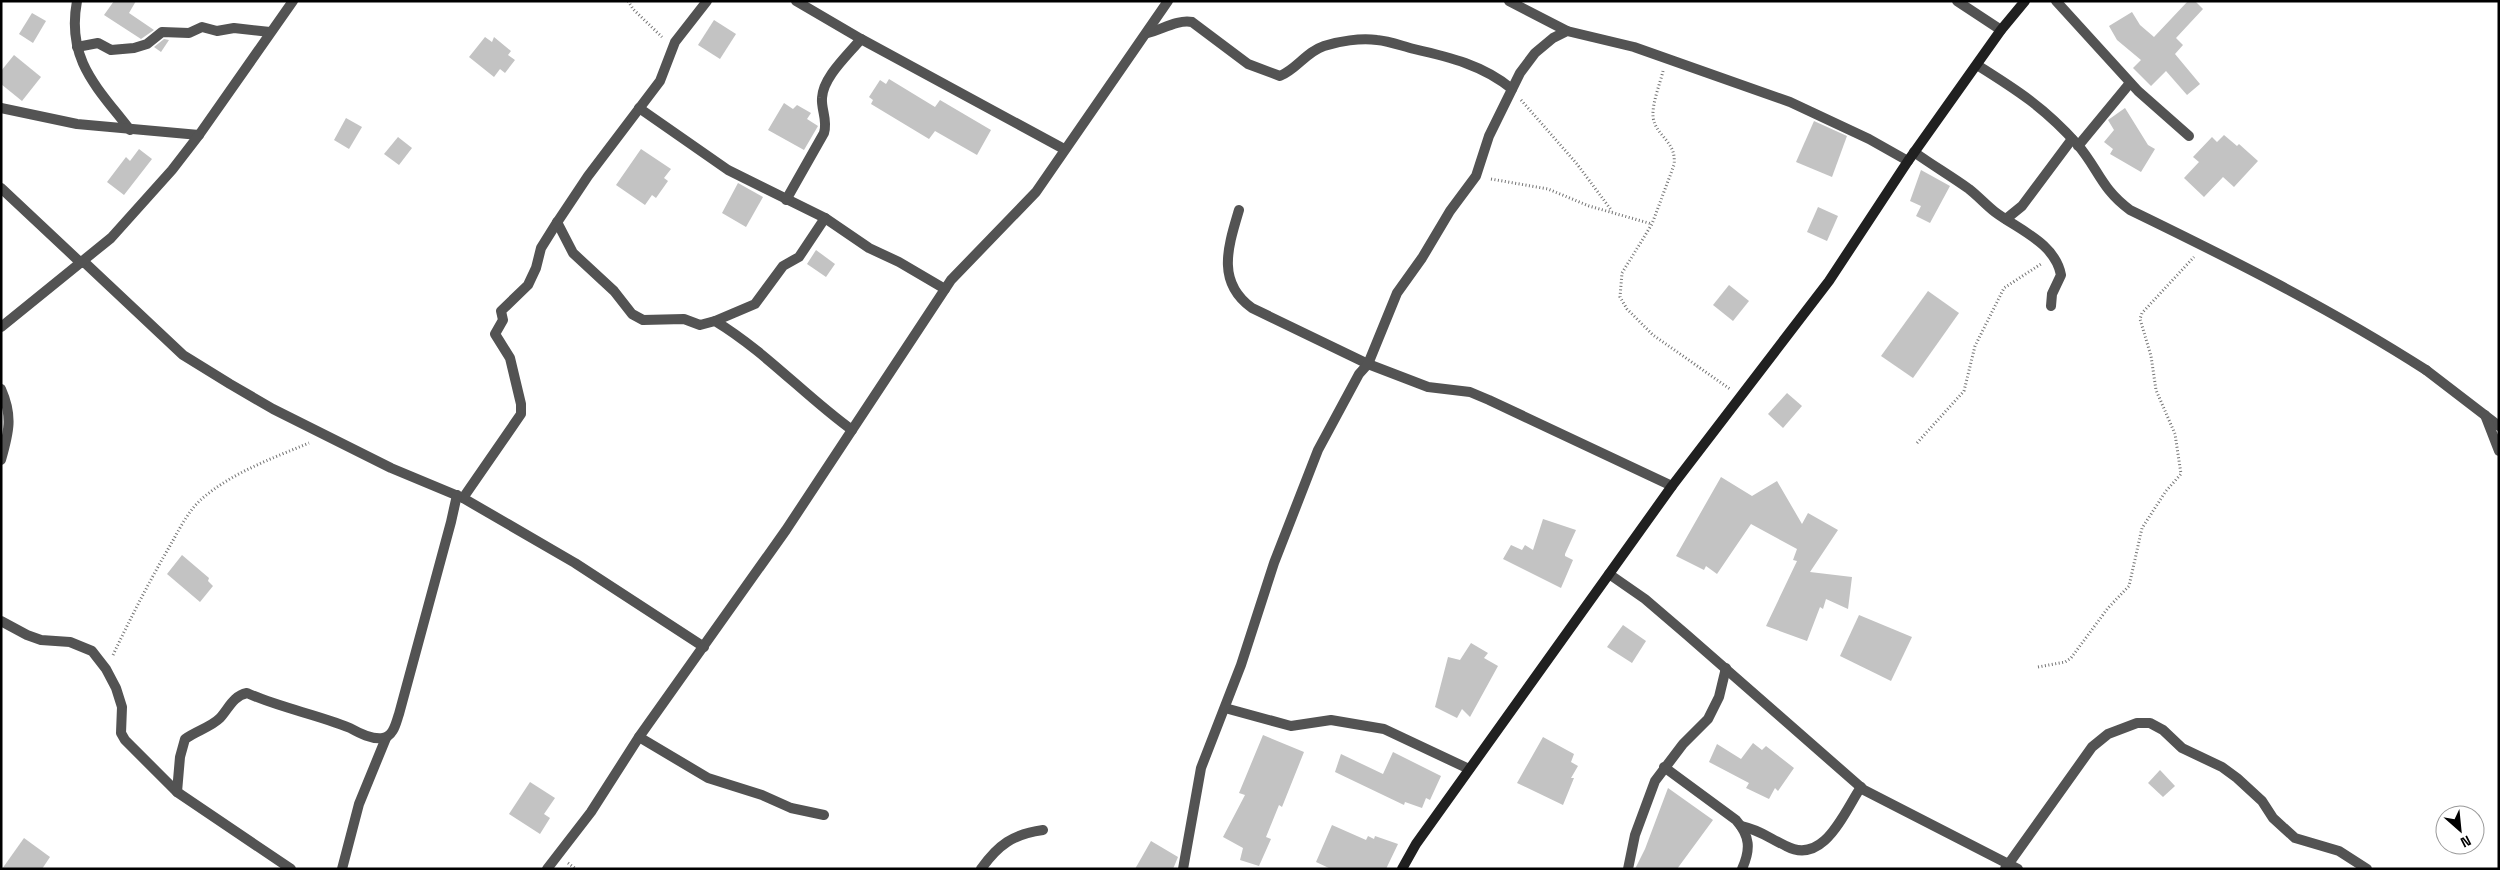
<svg xmlns="http://www.w3.org/2000/svg" width="2500" height="870" font-family="'Space Grotesk',sans-serif">
<style>
.building{fill:#c3c3c3}
.lines{fill:none;stroke-linecap:round;stroke-linejoin:round}
.path{stroke:#757575;stroke-width:3;stroke-dasharray:1 2.5;stroke-linecap:butt}
.lane{stroke:#535353;stroke-width:10}
.street{stroke:#535353;stroke-width:10}
.secondary{stroke:#202020;stroke-width:10}
</style>
<rect width="100%" height="100%" fill="#fff"/>
<g class="building">
<path d="M114,1H136L129,13L154,30L141,39L104,15Z"/>
<path d="M2188,1H2195L2203,9L2176,38L2183,45L2175,54L2200,84L2187,95L2166,71L2151,86L2133,68L2141,60L2117,40L2109,26L2132,12L2140,25L2154,37Z"/>
<path d="M32,13L46,21L33,43L19,34Z"/>
<path d="M714,20L736,34L720,59L698,45Z"/>
<path d="M485,37L492,42L494,37L511,51L508,55L515,60L505,73L500,69L494,77L469,57Z"/>
<path d="M164,39L169,40L161,52L154,47Z"/>
<path d="M14,55L41,77L22,101L1,84V71Z"/>
<path d="M889,79L935,107L940,100L991,130L977,155L935,131L929,139L871,104L873,100L869,97L880,80L886,84Z"/>
<path d="M784,103L793,109L797,105L811,113L807,119L818,126L804,150L768,130Z"/>
<path d="M2125,108L2148,145L2155,149L2141,172L2110,154L2113,149L2104,142L2114,130L2108,120Z"/>
<path d="M346,118L362,127L349,149L334,140Z"/>
<path d="M1814,121L1847,136L1832,177L1796,162Z"/>
<path d="M2224,135L2237,146L2239,144L2258,161L2234,187L2223,177L2204,197L2184,178L2199,162L2193,157L2212,137L2217,142Z"/>
<path d="M398,137L412,148L399,165L384,154Z"/>
<path d="M139,149L152,159L124,195L107,182L126,157L130,161Z"/>
<path d="M641,149L671,169L664,178L668,181L656,198L652,195L645,205L616,185Z"/>
<path d="M1921,170L1950,186L1930,223L1916,216L1921,206L1910,201Z"/>
<path d="M738,183L763,197L746,227L722,213Z"/>
<path d="M1818,207L1838,216L1827,241L1807,232Z"/>
<path d="M816,250L835,264L826,277L807,264Z"/>
<path d="M1729,285L1749,301L1733,321L1713,305Z"/>
<path d="M1928,291L1959,313L1913,378L1881,356Z"/>
<path d="M1787,393L1802,406L1783,428L1768,414Z"/>
<path d="M1721,477L1752,496L1777,481L1802,524L1808,513L1838,530L1810,572L1852,577L1848,609L1826,599L1823,609L1820,607L1807,641L1766,626L1797,561L1793,560L1797,549L1751,524L1717,574L1706,566L1704,570L1676,556Z"/>
<path d="M1543,519L1576,530L1565,554V556L1573,560L1561,588L1503,559L1511,545L1522,550L1525,545L1533,550Z"/>
<path d="M182,555L209,578L208,581L213,586L200,602L167,574Z"/>
<path d="M1859,615L1912,637L1891,681L1840,656Z"/>
<path d="M1623,625L1646,641L1632,663L1607,647Z"/>
<path d="M1471,643L1488,653L1484,658L1498,666L1470,717L1462,709L1457,718L1435,707L1448,657L1460,660Z"/>
<path d="M1263,735L1304,752L1282,807L1279,805L1266,837L1271,839L1259,866L1240,860L1243,848L1223,837L1245,795L1239,793Z"/>
<path d="M1543,737L1574,754L1571,762L1578,766L1571,778H1574L1563,805L1517,783Z"/>
<path d="M1753,743L1762,750L1766,746L1794,768L1778,791L1775,788L1769,799L1746,788L1749,783L1709,762L1717,744L1741,759Z"/>
<path d="M1393,752L1441,776L1430,800L1426,798L1422,808L1405,802L1404,805L1335,772L1341,754L1383,774Z"/>
<path d="M2160,770L2175,786L2163,797L2148,783Z"/>
<path d="M530,782L555,798L544,814L550,818L540,834L509,814Z"/>
<path d="M1668,788L1713,820L1677,869H1635L1645,849Z"/>
<path d="M1332,825L1366,840L1368,836L1374,839L1375,836L1398,844L1386,869H1331L1316,862Z"/>
<path d="M24,838L50,857L42,869H2Z"/>
<path d="M1151,841L1178,857L1173,869H1135Z"/>
</g>
<g class="lines">
<g class="path">
<path d="M628,1L633,9L662,37"/>
<path d="M1663,71C1660,84 1652,103 1653,117C1656,137 1677,141 1674,165L1652,224L1622,273L1620,297L1627,309L1653,335L1730,389"/>
<path d="M1521,100L1577,164L1612,211"/>
<path d="M1491,179L1548,189L1589,206L1652,224"/>
<path d="M1917,443L1964,391L1975,346L2004,288L2041,264"/>
<path d="M113,655C131,617 150,580 171,544C180,528 189,509 204,497C234,472 273,458 309,443"/>
<path d="M2038,667L2065,662L2071,658L2108,608L2129,586L2142,528L2166,491L2181,474L2175,434L2156,390L2151,356L2140,319L2142,313L2194,257"/>
<path d="M568,863L576,869"/>
</g>
<g class="lane">
<path d="M2426,370L2499,426"/>
<path d="M2485,415L2499,451"/>
</g>
<g class="street">
<path d="M77,1C66,60 97,87 130,130"/>
<path d="M796,1L861,39L1064,149"/>
<path d="M1509,1L1567,31"/>
<path d="M1957,1L2001,30"/>
<path d="M2056,1L2138,91L2189,136"/>
<path d="M1148,33C1161,30 1178,19 1192,22L1248,64L1280,76C1297,69 1306,52 1324,46C1339,41 1360,38 1377,40C1389,41 1402,46 1414,49C1449,57 1483,65 1512,89"/>
<path d="M77,47L98,43L111,50L134,48L147,44L162,32L189,33L202,27L217,31L234,28L270,32"/>
<path d="M1977,65C2017,90 2045,108 2077,144C2098,168 2101,189 2130,210C2231,259 2331,309 2426,370"/>
<path d="M1,108L77,124L199,135"/>
<path d="M639,108L728,170L825,218L869,248L899,262L945,289"/>
<path d="M2078,146L2130,83"/>
<path d="M1914,152C1932,165 1951,176 1969,189C1978,196 1986,205 1995,212C2019,230 2055,243 2061,275L2052,294L2051,306"/>
<path d="M1,188L81,263"/>
<path d="M786,200L824,133C828,120 821,110 822,98C823,77 848,55 861,39"/>
<path d="M1239,210C1228,247 1216,282 1252,308L1368,364L1428,387L1470,392L1489,400L1672,486"/>
<path d="M2006,219L2022,206L2072,139"/>
<path d="M557,222L573,253L614,291L632,314L643,320L684,319L700,325L715,321C766,352 805,396 852,430"/>
<path d="M83,261L183,355L230,384L273,409L391,468L463,498L575,563L704,647"/>
<path d="M715,321L755,304L783,266L799,257L825,218"/>
<path d="M1,327L111,238L172,170L199,135L293,1"/>
<path d="M1,389C13,416 9,432 1,460"/>
<path d="M463,498L521,414V404L510,358L495,334L503,320L501,311L528,285L536,268L541,248L556,224L588,176L660,81L675,42L707,1"/>
<path d="M1609,574L1645,599L1687,635L1864,790L2018,869"/>
<path d="M1,621L27,635L41,640L70,642L92,651L106,669L116,688L122,707L121,733L125,740L177,792L291,869"/>
<path d="M1225,708L1291,726L1331,720L1384,729L1469,769"/>
<path d="M639,737L708,778L762,795L791,808L824,815"/>
<path d="M1664,767L1736,820C1750,836 1751,849 1742,869"/>
<path d="M177,792L180,757L185,739C196,731 211,727 220,718C229,708 233,696 247,693C280,708 316,714 350,728C359,733 372,740 383,738C394,736 396,722 399,714L451,522L457,495"/>
<path d="M1741,826C1760,830 1769,838 1786,846C1824,866 1844,812 1861,787"/>
<path d="M342,869L359,804L386,738"/>
<path d="M547,869L591,812L639,737L786,530L951,280L1036,192L1168,1"/>
<path d="M981,869C998,845 1013,834 1043,830"/>
<path d="M1183,869L1201,768L1241,665L1274,563L1318,450L1359,374L1368,364L1397,293L1422,258L1450,211L1476,176L1489,136L1520,73L1535,53L1553,38L1567,31L1634,47L1790,102L1869,139L1908,161"/>
<path d="M1628,869L1635,835L1655,781L1683,744L1708,719L1719,697L1726,668"/>
<path d="M2005,869L2092,747L2108,734L2137,723H2150L2163,730L2182,748L2222,767L2237,778L2262,801L2273,818L2295,838L2339,851L2367,869"/>
</g>
<path class="secondary" d="M1402,869L1416,844L1672,486L1829,281L1908,161L2001,30L2025,1"/>
</g>
<rect width="2500" height="870" fill="none" stroke="#000000" stroke-width="5"/>
<g transform="translate(2460 830) rotate(153)"><circle r="24" fill="#ffffff" stroke="#999999"/>
<path d="M0-4L9 19L0 12L-9 19Z" fill="#000000"/>
<text y="-8" font-size="14" font-weight="bold" text-anchor="middle" fill="#000000">N</text>
</g>
</svg>
